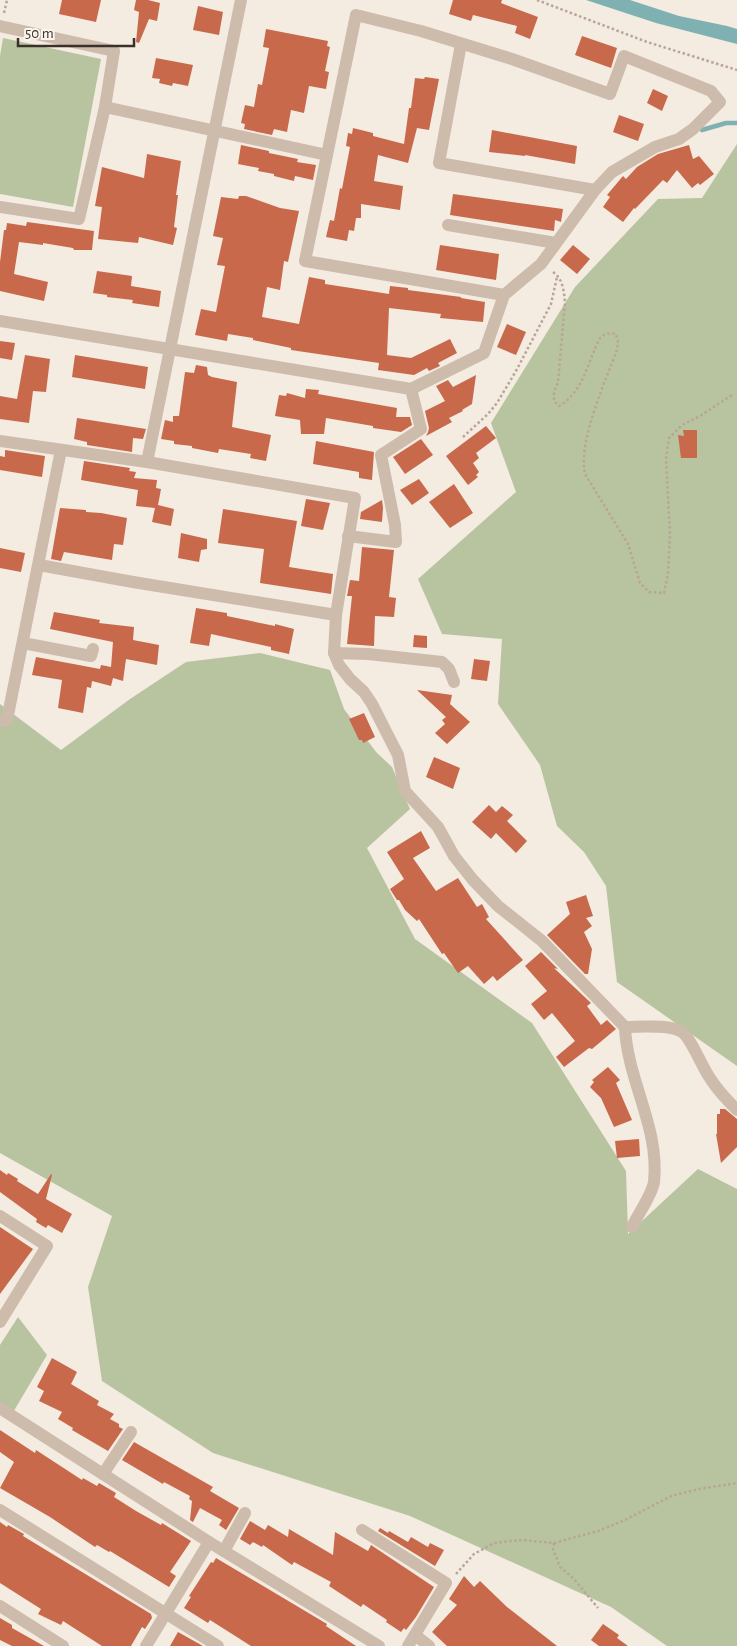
<svg xmlns="http://www.w3.org/2000/svg" width="737" height="1646" font-family="'Alegreya Sans',sans-serif">
<style>
.green{fill:#b8c4a0}
.water{fill:#7fb0b2}
.lines{fill:none;stroke-linecap:round;stroke-linejoin:round}
.stream{stroke:#7fb0b2;stroke-width:4.5}
.building{fill:#c8694b}
.path{stroke:#b9a596;stroke-width:2.5;stroke-dasharray:2.5 2.5;stroke-linecap:butt}
.minor{stroke:#cdbbac;stroke-width:12}
</style>
<rect width="100%" height="100%" fill="#f4ebe1"/>
<g class="green">
<path d="M3,38L101,59L73,207L0,194V56Z"/>
<path d="M737,144V1066L617,982L606,886L584,852L557,826L540,765L498,704L502,639L442,634L418,579L516,492L491,423L575,287L658,199L702,198Z"/>
<path d="M260,653L330,670L344,709L376,752L392,767L410,809L367,848L415,939L532,1023L626,1171L628,1234L698,1169L737,1189V1646H667L611,1607L410,1516L213,1453L102,1381L88,1287L112,1216L0,1153V704L61,750L130,699L186,662Z"/>
<path d="M18,1317L47,1355L12,1414L0,1407V1345Z"/>
</g>
<path class="water" d="M586,0H630L679,16L727,26L737,29V44L656,23Z"/>
<g class="lines">
<path class="stream" d="M702,130L726,123H737"/>
</g>
<g class="building">
<path d="M62,0H101L96,22L59,14Z"/>
<path d="M136,0H148L160,3L157,21L149,19L139,43L136,42L139,12L134,10Z"/>
<path d="M453,0H502L501,3L538,17L530,39L515,33L517,26L473,15L471,21L449,14Z"/>
<path d="M198,6L223,12L219,35L193,30Z"/>
<path d="M266,29L328,41L327,46L330,47L325,71L329,72L326,89L309,86L304,113L291,110L287,132L274,129L272,135L244,129L245,124L241,123L245,105L254,107L258,84L262,85L269,48L263,47Z"/>
<path d="M582,36L617,48L611,68L575,55Z"/>
<path d="M156,58L193,65L188,86L173,83L172,86L159,83L160,79L152,78Z"/>
<path d="M425,77L439,79L429,130L417,128L408,163L378,155L374,181L403,186L400,210L361,204V218H356L354,231L349,230L347,241L326,237L330,220L334,221L340,188L342,189L350,147L346,146L348,133L352,134L353,128L373,133V136L404,144L409,108H411L415,78L424,79Z"/>
<path d="M653,89L668,96L662,111L647,103Z"/>
<path d="M619,115L644,124L638,141L613,132Z"/>
<path d="M492,130L577,146L575,164L525,155V156L489,152Z"/>
<path d="M241,145L269,151V153L298,159L297,162L316,165L313,180L295,176L294,181L274,176V174L258,171L259,168L238,164Z"/>
<path d="M689,145L693,159L699,156L714,174L700,185L698,183L692,188L677,170L667,183L663,180L635,209L634,208L623,222L603,207L610,197L607,195L623,176L626,179L637,167L658,154Z"/>
<path d="M147,154L181,161L176,195H178L174,227L177,228L173,245L139,237L138,243L98,239L102,207L95,206L102,167L144,178Z"/>
<path d="M453,194L563,209L561,222L555,220L554,231L450,215Z"/>
<path d="M239,196H246L280,208L299,211L288,262L284,261L280,290L267,287L262,317L299,324L309,277L325,280V284L351,288L389,294L390,286L408,288V290L461,297V298L485,302L483,322L440,318L441,314L389,308L387,355L411,358L450,339L457,353L438,363L440,366L429,371L427,368L414,375L378,370L379,363L291,350V348L253,340V338L228,334L227,341L195,335L201,309L216,312L225,266L217,265L223,238L213,236L221,197L238,199Z"/>
<path d="M27,222L94,231L92,250H74L73,248L43,243V245L19,242L14,274L48,282L44,301L0,291V262L4,230H6L7,223L26,226Z"/>
<path d="M440,245L499,254L496,280L436,270Z"/>
<path d="M573,245L590,259L577,274L560,260Z"/>
<path d="M97,271L132,276L131,286L161,291L159,307L132,303L133,300L107,297V295L93,293Z"/>
<path d="M507,324L526,332L516,355L497,347Z"/>
<path d="M0,341L15,343L12,360L0,358Z"/>
<path d="M25,355L50,359L46,392L33,391L29,423L0,419V396L17,399Z"/>
<path d="M75,355L148,367L145,389L72,377Z"/>
<path d="M196,365L207,367L208,375L212,377L237,382L232,427L271,435L266,461L250,458L251,454L219,449L218,453L192,448V446L174,444V441L161,439L165,420L173,422V416H179L185,372L194,373Z"/>
<path d="M476,375L472,404L462,410L463,411L449,418L452,422L426,436L428,432L429,428L425,411L445,401L436,386L448,380L453,387Z"/>
<path d="M306,389L319,390L318,394L397,408L396,417H410L412,425L401,432L373,428V426L326,418L324,434H301L300,420L275,416L279,395L286,396L287,393L305,398Z"/>
<path d="M77,418L146,429L143,439L133,438L132,452L87,445V442L74,439Z"/>
<path d="M486,426L496,438L476,453L479,458L473,463L479,472L476,475L478,477L468,485L446,456Z"/>
<path d="M683,430H697V458H681L678,435L684,436Z"/>
<path d="M421,439L433,455L405,474L393,457Z"/>
<path d="M316,441L374,452L372,480L359,478V472L313,464Z"/>
<path d="M5,450L45,456L42,477L0,470V456L5,457Z"/>
<path d="M84,461L130,468L129,471L136,472L134,478L157,480L156,488L161,489L158,505L174,509L171,526L152,522L155,508L136,506L138,490L81,480Z"/>
<path d="M419,479L429,493L412,505L400,490Z"/>
<path d="M454,484L473,513L450,528L429,502Z"/>
<path d="M306,499L330,503L323,530L301,526Z"/>
<path d="M382,500L383,508L382,522L360,519L361,512Z"/>
<path d="M60,508L86,510V512L101,513L127,518L123,545L114,544L112,560L64,552L61,561L51,559Z"/>
<path d="M223,509L297,521L289,567L333,574L331,594L260,583L264,549L218,543Z"/>
<path d="M181,533L207,539V549L201,550L199,562L178,558Z"/>
<path d="M362,547L394,550L389,597L396,598L394,617L375,616L374,646L347,644L352,596H347L350,580L359,581Z"/>
<path d="M0,548L25,553L21,572L0,568Z"/>
<path d="M196,608L227,613V616L275,626V624L294,629L289,654L271,650V647L211,634L209,646L190,643Z"/>
<path d="M54,612L100,620L99,623L134,627L133,640L159,645L157,665L126,659L123,681L113,678L111,686L92,681L91,688L87,687L83,713L58,708L62,680L32,675L36,657L100,669L101,665L111,667L113,642L50,629Z"/>
<path d="M414,635L427,636V648L413,647Z"/>
<path d="M474,659L490,661L487,681L471,679Z"/>
<path d="M417,690L452,695L450,704L470,722L447,744L435,733L445,724L442,720L446,717Z"/>
<path d="M364,713L375,737L363,743L362,740H359L349,719Z"/>
<path d="M434,757L460,768L453,789L426,777Z"/>
<path d="M489,805L496,812L502,806L513,815L507,821L527,841L516,853L496,833L491,839L472,822Z"/>
<path d="M421,831L430,848L413,858L436,891L458,878L477,907L482,904L489,917L486,919L523,960L497,981L493,976L484,984L468,966L458,973L444,953L442,954L419,919L417,921L405,910L399,900H397L390,889L404,879L387,852Z"/>
<path d="M586,895L593,916L586,918L592,926L584,932L592,949L588,974H585L547,935L570,914L566,902Z"/>
<path d="M541,952L558,969L554,968L591,1003L587,1006L601,1025L607,1020L616,1029L592,1049L589,1048L564,1067L556,1057L575,1041L552,1013L544,1020L531,1004L547,991L525,966Z"/>
<path d="M608,1067L620,1080L616,1083L632,1120L614,1127L601,1098L590,1087L594,1082L592,1080Z"/>
<path d="M720,1109H725L737,1119V1147L721,1163L716,1134H717V1114H720Z"/>
<path d="M639,1139L640,1156L617,1158L615,1141Z"/>
<path d="M0,1170L7,1175L8,1173L18,1179L17,1181L38,1194L51,1174L52,1175L46,1199L72,1214L62,1233L48,1225L46,1228L36,1222L37,1219L0,1192Z"/>
<path d="M0,1227L33,1249L0,1294Z"/>
<path d="M52,1358L77,1372L71,1384L99,1401L97,1405L114,1414L110,1419L119,1424V1427L123,1429L108,1451L72,1430L73,1428L58,1419L62,1412L39,1401L44,1391L37,1387Z"/>
<path d="M0,1430L35,1453L36,1450L82,1480L83,1478L97,1486L99,1483L116,1493L114,1497L136,1511L161,1525L162,1523L191,1541L170,1572L176,1576L169,1587L110,1551L109,1552L97,1545L95,1547L50,1517L0,1488L14,1462L0,1452Z"/>
<path d="M134,1442L213,1487L210,1491L239,1508L226,1530L219,1525L222,1520L200,1508L193,1522L190,1520L192,1501L189,1499L190,1496L164,1482L163,1484L122,1460Z"/>
<path d="M250,1521L265,1530L268,1525L288,1537L289,1529L333,1555L335,1532L368,1551L371,1545L434,1587L416,1617L406,1630L404,1628L401,1632L386,1622L387,1620L363,1604L361,1607L329,1586L331,1582L294,1562L292,1565L263,1545L262,1547L253,1542L250,1545L240,1539Z"/>
<path d="M0,1522L7,1527L8,1525L24,1534L23,1536L151,1614L152,1618L145,1629L142,1627L131,1646H102L63,1621L61,1625L38,1614L41,1609L0,1583Z"/>
<path d="M380,1528L388,1533L389,1531L408,1542L411,1537L428,1547L430,1543L444,1550L435,1566L378,1531Z"/>
<path d="M216,1558L327,1624L326,1626L356,1646H251L210,1620L208,1623L184,1608L191,1597L189,1596L211,1562L213,1563Z"/>
<path d="M464,1576L474,1587L480,1581L507,1607L557,1646H447L432,1632L457,1605L449,1599Z"/>
<path d="M0,1618L12,1625V1628L44,1646H12L0,1640Z"/>
<path d="M603,1624L619,1635L617,1638L628,1646H599L591,1640Z"/>
<path d="M178,1632L203,1646H170Z"/>
</g>
<g class="lines">
<g class="path">
<path d="M537,0L647,42L737,70"/>
<path d="M4,13L7,0"/>
<path d="M553,272C563,279 564,291 565,303L558,382L554,392V401L559,406C579,395 586,371 594,351C596,347 598,340 601,337C605,333 611,333 616,334L618,342L617,350C605,382 578,441 585,474L628,544L640,583L649,592L664,593L668,574L670,535L666,459L669,438L682,425L700,416L732,395"/>
<path d="M463,437L488,414L497,403L516,371L551,304L557,277"/>
<path d="M554,1543L553,1549L560,1567L574,1579L598,1608"/>
<path d="M456,1574L474,1554L494,1543L521,1540L554,1543L598,1531L625,1520L671,1496L699,1489L737,1483"/>
</g>
<g class="minor">
<path d="M0,26L114,51L105,107L79,219L0,207"/>
<path d="M461,44L439,163L595,190"/>
<path d="M105,107L327,155"/>
<path d="M448,225L556,243"/>
<path d="M0,321L411,389L484,353L504,295L541,264L595,190L612,172L655,147L679,139L693,129L720,102L711,91L624,56L610,94L512,59L421,31L356,15L305,261L504,295"/>
<path d="M0,441L147,462L355,498L336,615L334,653L339,665L350,679L364,692L372,704L398,755L405,791L438,827L454,856L473,880L498,906L542,941L625,1027C640,1027 670,1024 682,1032C691,1038 702,1067 710,1078C717,1090 727,1100 737,1110"/>
<path d="M147,462L241,0"/>
<path d="M348,536L396,542L395,525L381,455L421,429L411,389"/>
<path d="M39,565L133,582L336,615"/>
<path d="M23,643L91,656L93,649"/>
<path d="M334,653L368,654L442,662L449,669L454,682"/>
<path d="M0,721L7,720L61,450"/>
<path d="M625,1027C627,1080 660,1128 654,1182C652,1195 638,1214 632,1227"/>
<path d="M0,1216L47,1246L0,1322"/>
<path d="M0,1408L209,1542L379,1646"/>
<path d="M103,1474L131,1432"/>
<path d="M0,1510L218,1646"/>
<path d="M362,1530L446,1583L408,1646"/>
<path d="M224,1551L245,1513"/>
<path d="M0,1606L63,1646"/>
<path d="M415,1635L429,1646"/>
<path d="M146,1646L209,1542"/>
</g>
</g>
<path d="M18 38v8h116v-8" fill="none" stroke="#3b302b" stroke-width="2.5"/>
<text x="25" y="38" font-size="15" fill="#3b302b" stroke="#fbf5ee" stroke-width="4" paint-order="stroke">50 m</text>
</svg>
